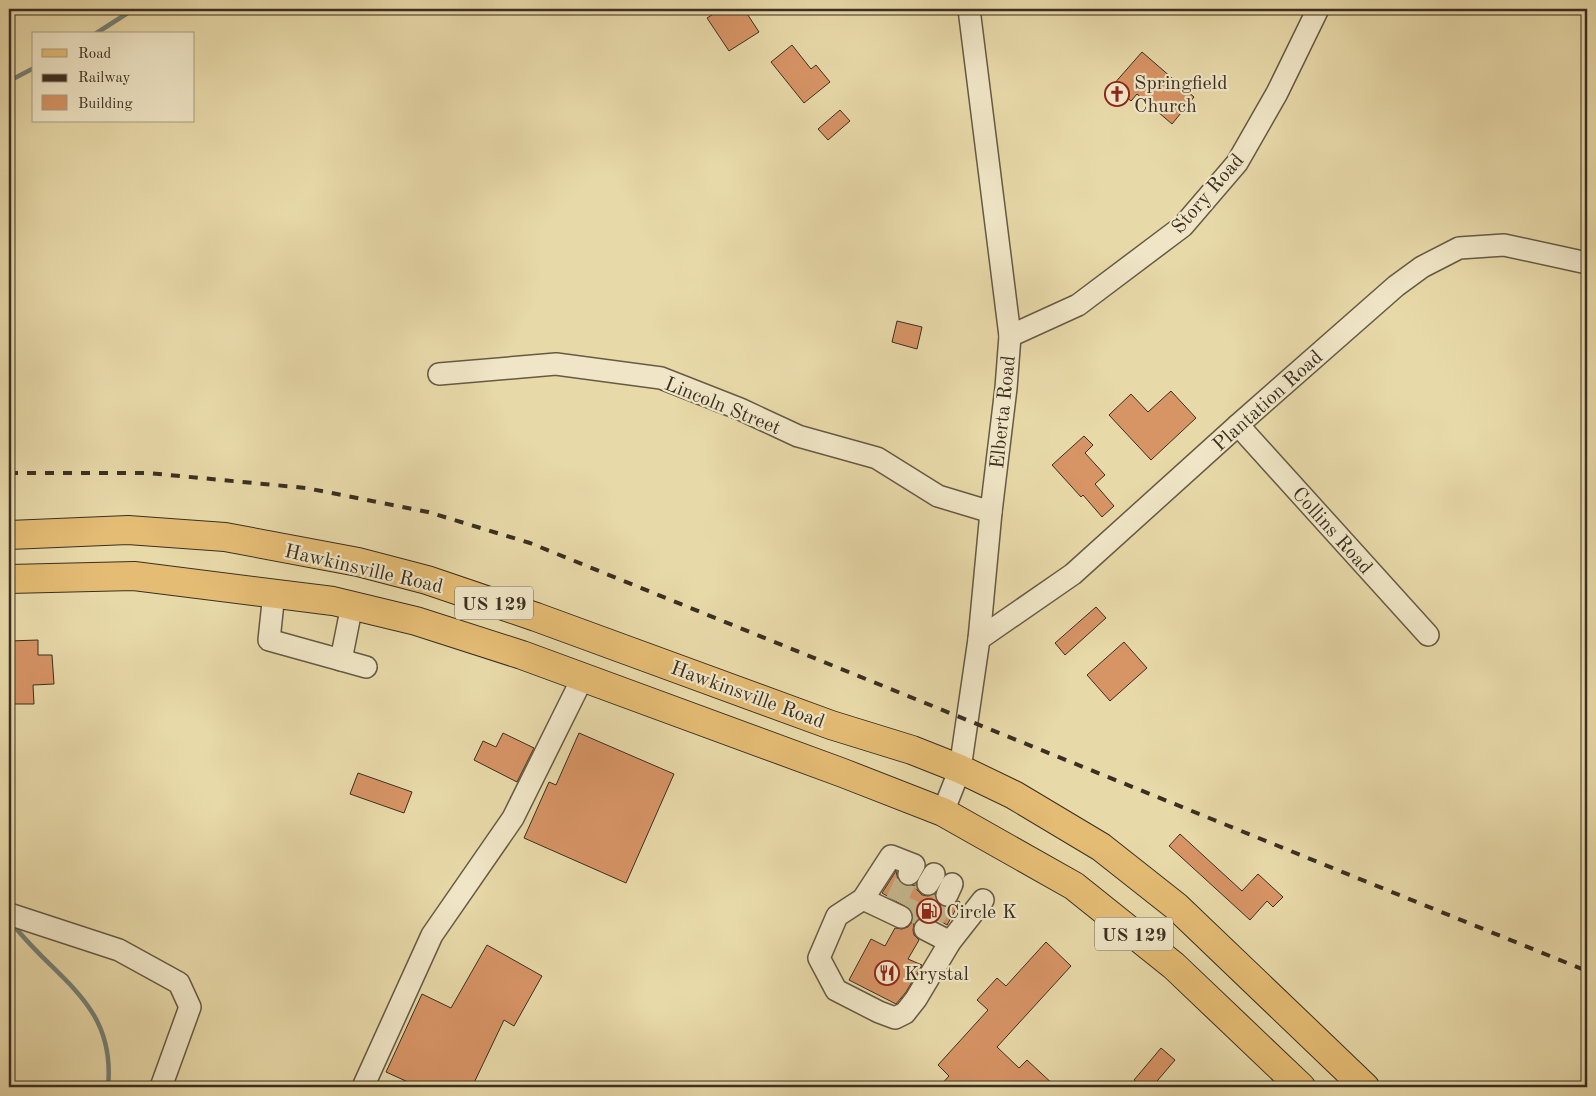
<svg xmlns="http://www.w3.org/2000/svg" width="1596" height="1096" font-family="'Old Standard TT',serif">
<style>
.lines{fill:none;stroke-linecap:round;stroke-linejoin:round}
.stream{stroke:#748178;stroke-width:4.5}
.building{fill:#d79465;stroke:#3a2f21}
.minor-tunnel{stroke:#c5b78e;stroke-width:21;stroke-dasharray:21 11;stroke-linecap:butt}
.minor-casing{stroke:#665a43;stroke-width:24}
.major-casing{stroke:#3a2f21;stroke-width:30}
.minor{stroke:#f0e6c7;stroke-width:21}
.major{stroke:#e4bc74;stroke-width:28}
.rail{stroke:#3a2f21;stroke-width:4;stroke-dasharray:9 9;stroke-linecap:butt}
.labels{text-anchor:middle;stroke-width:4.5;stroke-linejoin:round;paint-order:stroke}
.shield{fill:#f0e6c7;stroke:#716653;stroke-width:1}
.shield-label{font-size:19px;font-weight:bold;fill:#3a2f21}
.poi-label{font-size:20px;fill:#3a2f21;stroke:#f0e6c7;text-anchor:start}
.street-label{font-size:20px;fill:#3a2f21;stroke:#f0e6c7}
</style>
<rect width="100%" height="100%" fill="#e8d9a9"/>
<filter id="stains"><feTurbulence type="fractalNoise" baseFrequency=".004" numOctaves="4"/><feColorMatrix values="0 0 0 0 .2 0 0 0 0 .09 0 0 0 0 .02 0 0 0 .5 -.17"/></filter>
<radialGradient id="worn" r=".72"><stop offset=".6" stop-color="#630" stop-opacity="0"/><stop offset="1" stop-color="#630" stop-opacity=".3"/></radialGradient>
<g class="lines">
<g class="stream">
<path d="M95,34L134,9"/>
<path d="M9,81L34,68"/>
<path d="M15,927C59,982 116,1005 108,1087"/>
</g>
</g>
<g class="building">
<path d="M721,9H744L759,32L729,51L707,18Z"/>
<path d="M792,45L811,69L816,65L830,82L804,103L771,62Z"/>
<path d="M1142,52L1194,97L1172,124L1137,94L1131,101L1113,85Z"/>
<path d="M840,110L850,121L828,140L818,129Z"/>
<path d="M897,321L922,327L917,349L892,342Z"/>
<path d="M1171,391L1196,418L1151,460L1109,415L1131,394L1148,412Z"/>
<path d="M1084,436L1093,445L1085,453L1105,475L1095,484L1114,506L1102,517L1083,495L1081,497L1052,465Z"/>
<path d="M1096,607L1106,618L1065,655L1055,643Z"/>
<path d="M38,640V655H52L54,684L33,685L34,704H9V641Z"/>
<path d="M1124,642L1147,668L1110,701L1087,675Z"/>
<path d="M503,733L534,748L517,782L474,760L483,741L496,747Z"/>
<path d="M579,733L674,774L626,883L524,838L549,782L556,785Z"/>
<path d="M358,773L412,792L404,813L350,794Z"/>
<path d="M1180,834L1242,891L1258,874L1283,897L1273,907L1267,901L1250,920L1169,846Z"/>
<path d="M896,871L898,880L903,885L909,886L916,885L917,890L922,895L928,896L935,894L937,902L941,906L949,907L954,905L958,901L960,902L947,925L932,916L931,918L925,917L919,918L914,923L913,930L914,935L919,940L908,959L922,965L906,992L896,1004L849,980L871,939L885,946L895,928L902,929L908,927L912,922L913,916L911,910L882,893Z"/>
<path d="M1046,942L1071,966L997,1047L1019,1068L1027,1060L1056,1087H939L949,1076L938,1065L988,1010L977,1000L997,978L1006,986Z"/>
<path d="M487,945L542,976L514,1026L504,1020L472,1087H419L386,1072L422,994L451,1008Z"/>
<path d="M1161,1048L1175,1060L1152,1087H1143L1134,1080Z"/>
</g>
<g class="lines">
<g class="minor-tunnel">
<path d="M896,901L909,874"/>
<path d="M934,918L947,895"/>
<path d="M909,921L928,884"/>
</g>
<defs>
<g id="minor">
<path d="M1010,336L1078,305L1183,226L1237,163L1277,93L1318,9"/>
<path d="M439,374L556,364L661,378L740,409L798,436L877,458L938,496L991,512"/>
<path d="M1238,425L1428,635"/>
<path d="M274,593L269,640L341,660L352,605"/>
<path d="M979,639L1073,574L1238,425L1396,286L1422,267L1459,248L1504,245L1587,263"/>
<path d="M341,660L366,667"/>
<path d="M943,812L960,769L979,639L991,512L1006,388L1010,336L969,9"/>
<path d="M909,874L914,865L891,856L863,899L837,916L819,958L836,990L879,1012L895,1018L905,1013L916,999L950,942L983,900"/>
<path d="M928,884L934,874"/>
<path d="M947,895L952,884"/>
<path d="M863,899L901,917"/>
<path d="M9,914L119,950L179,983L190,1007L161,1087"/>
<path d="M925,929L950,942"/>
<path d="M363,1087L432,935L513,818L583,677"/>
</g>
<g id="major">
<path d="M9,535L128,530L225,537L358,562L427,580L536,617L831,725L912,750L960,769L1014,795L1101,847L1177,907L1365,1087"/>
<path d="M9,579L134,576L333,601L416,621L522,655L843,773L943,812L1074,886L1174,966L1301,1087"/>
</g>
</defs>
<use href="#minor" class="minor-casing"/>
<use href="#major" class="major-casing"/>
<use href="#minor" class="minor"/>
<use href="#major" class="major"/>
<path class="rail" d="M9,473H148L306,488L428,512L530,543L1587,971"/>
</g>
<defs>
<symbol id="church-ring" viewBox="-11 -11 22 22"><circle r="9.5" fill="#f0e6c7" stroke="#8f2418" stroke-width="1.5"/><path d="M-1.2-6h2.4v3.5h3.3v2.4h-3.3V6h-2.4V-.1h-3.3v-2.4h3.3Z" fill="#8f2418"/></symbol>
<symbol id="fuel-ring" viewBox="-11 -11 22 22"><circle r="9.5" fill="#f0e6c7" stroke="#8f2418" stroke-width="1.5"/><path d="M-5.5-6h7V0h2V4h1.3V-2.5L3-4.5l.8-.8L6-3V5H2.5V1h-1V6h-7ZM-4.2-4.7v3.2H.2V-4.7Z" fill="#8f2418"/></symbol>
<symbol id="restaurant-ring" viewBox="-11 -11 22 22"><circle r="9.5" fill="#f0e6c7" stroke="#8f2418" stroke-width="1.5"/><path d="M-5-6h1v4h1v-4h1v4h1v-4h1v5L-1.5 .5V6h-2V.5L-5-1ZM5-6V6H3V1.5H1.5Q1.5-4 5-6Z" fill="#8f2418"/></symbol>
</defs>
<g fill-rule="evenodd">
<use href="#church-ring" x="1103" y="80" width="28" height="28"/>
<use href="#fuel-ring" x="915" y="897" width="28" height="28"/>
<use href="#restaurant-ring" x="873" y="959" width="28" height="28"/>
</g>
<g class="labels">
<g class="shield">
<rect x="455" y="586.5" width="78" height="33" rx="4"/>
<rect x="1095" y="917.5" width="78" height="33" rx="4"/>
</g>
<g class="shield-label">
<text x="494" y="610">US 129</text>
<text x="1134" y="941">US 129</text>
</g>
<g class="poi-label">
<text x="1134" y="89">Springfield<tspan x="1134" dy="23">Church</tspan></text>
<text x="946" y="918">Circle K</text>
<text x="904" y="980">Krystal</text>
</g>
<g class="street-label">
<text transform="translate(1207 193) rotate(-49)" y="7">Story Road</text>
<text transform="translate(1267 400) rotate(-42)" y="7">Plantation Road</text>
<text transform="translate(723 405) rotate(22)" y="7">Lincoln Street</text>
<text transform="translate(1002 412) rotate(-84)" y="7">Elberta Road</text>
<text transform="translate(1333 530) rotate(48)" y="7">Collins Road</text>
<text transform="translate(364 568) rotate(13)" y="7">Hawkinsville Road</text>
<text transform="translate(748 694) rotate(20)" y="7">Hawkinsville Road</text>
</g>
</g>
<rect width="1596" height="1096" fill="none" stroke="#e8d9a9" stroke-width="30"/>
<rect x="10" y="10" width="1576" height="1076" fill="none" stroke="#3a2f21" stroke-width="2.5"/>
<rect x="15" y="15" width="1566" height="1066" fill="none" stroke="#3a2f21"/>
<rect x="32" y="32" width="162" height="90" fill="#f0e6c7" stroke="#a79d85"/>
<rect x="42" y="49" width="25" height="8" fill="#e4bc74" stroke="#a79d85"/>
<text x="78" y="58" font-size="15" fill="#3a2f21">Road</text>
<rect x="42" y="74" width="25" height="8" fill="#3a2f21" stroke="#a79d85"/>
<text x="78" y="82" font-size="15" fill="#3a2f21">Railway</text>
<rect x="42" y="95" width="25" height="15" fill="#d79465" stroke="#a79d85"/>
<text x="78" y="108" font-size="15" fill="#3a2f21">Building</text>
<rect width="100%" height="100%" filter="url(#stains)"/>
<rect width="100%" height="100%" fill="url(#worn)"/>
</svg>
